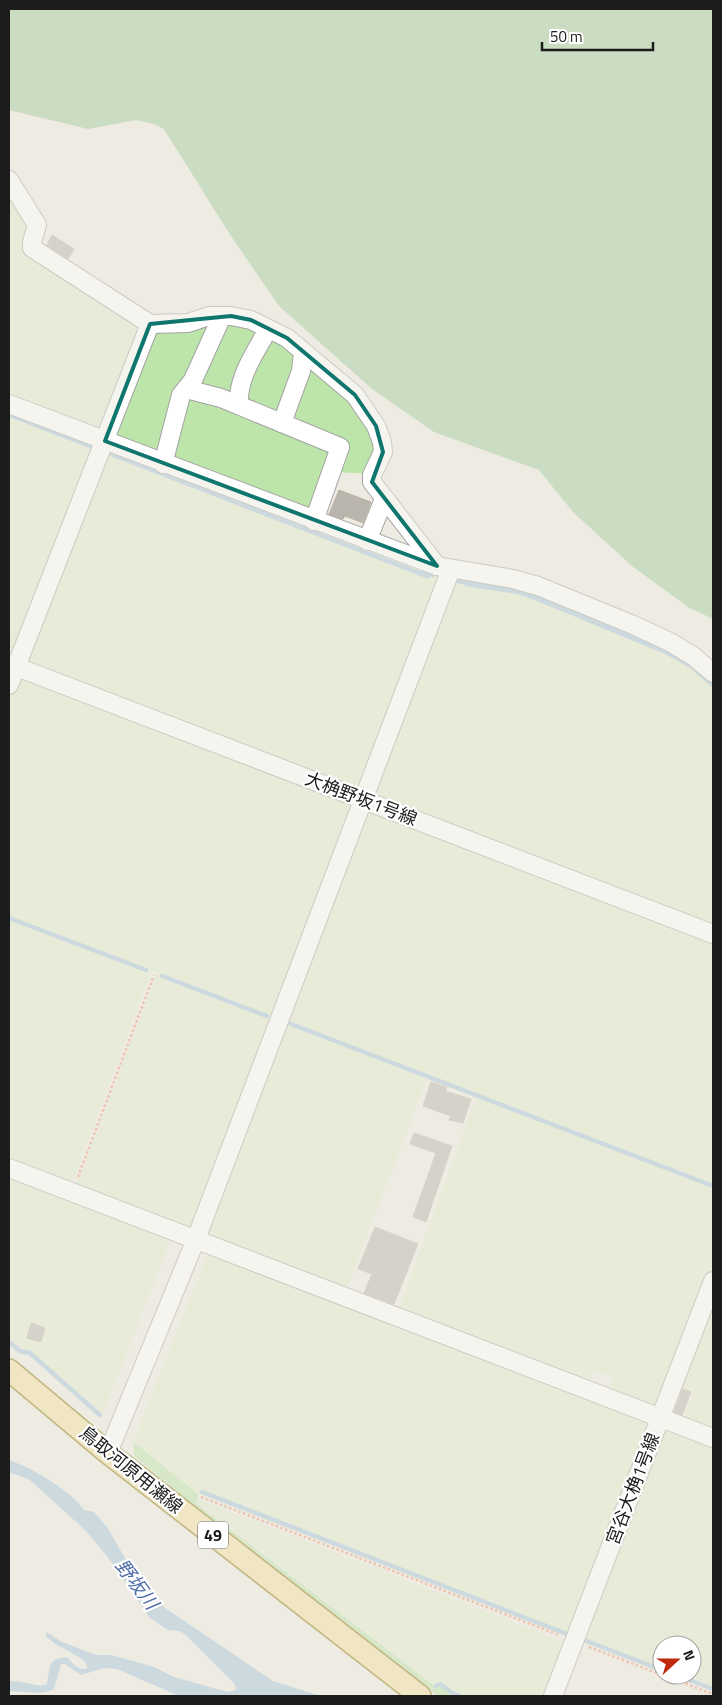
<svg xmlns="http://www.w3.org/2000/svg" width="722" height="1705" font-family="'Titillium Web','Noto Sans JP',sans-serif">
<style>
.farmland{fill:#e4ebce}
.grass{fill:#bde5aa}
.forest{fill:#9fca99}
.water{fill:#a5c4d9}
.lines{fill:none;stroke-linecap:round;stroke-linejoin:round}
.stream{stroke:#a5c4d9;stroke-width:4.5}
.building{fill:#b9b4ac;stroke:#beb4a6}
.minor-casing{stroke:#a3a3a3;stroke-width:20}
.major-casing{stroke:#8c7708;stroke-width:24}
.path{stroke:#f2926e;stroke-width:2.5;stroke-dasharray:2.5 2.5;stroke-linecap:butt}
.minor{stroke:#fff;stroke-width:18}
.major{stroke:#f6df9e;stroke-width:21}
.marked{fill:none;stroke:#0f766e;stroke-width:4;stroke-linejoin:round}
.labels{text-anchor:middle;stroke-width:4.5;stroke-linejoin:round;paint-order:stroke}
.shield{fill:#fff;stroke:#606060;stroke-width:1}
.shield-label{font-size:16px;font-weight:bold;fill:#1c1c1c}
.street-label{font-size:18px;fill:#1c1c1c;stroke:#fff}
.water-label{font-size:19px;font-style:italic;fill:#4e6ca6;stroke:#fff}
</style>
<rect width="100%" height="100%" fill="#edebe2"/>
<g class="farmland">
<path d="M9,187L28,219L27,242L142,320L104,433L9,401Z"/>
<path d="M9,408L98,442L16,659L9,658Z"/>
<path d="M107,448L435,573L438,578L439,580L360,793L22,663Z"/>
<path d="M461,575L510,582L626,626L713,677V929L374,799L373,792L454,582Z"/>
<path d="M20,675L356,804L193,1228L185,1225L183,1231L76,1186L157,974L151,972L70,1188L9,1165V692Z"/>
<path d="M369,809L713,943V1266L658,1409L609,1388L613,1376L595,1371L589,1381L399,1308L476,1098L427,1079L347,1287L208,1237L209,1234L204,1232L366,812Z"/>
<path d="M9,1172L172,1236L104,1411L102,1412L60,1376L9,1337Z"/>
<path d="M209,1251L645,1416L652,1426L568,1636L246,1512L248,1504L245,1502L242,1509L199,1494L134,1440Z"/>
<path d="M713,1291V1429L683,1418L694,1392L678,1385Z"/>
<path d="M661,1426L713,1442V1691L670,1675H692V1645H662V1672L582,1642Z"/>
<path d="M198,1499L566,1643L547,1696H461L459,1694L454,1693L441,1683L435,1685L198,1503Z"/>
</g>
<g class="grass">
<path d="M215,319L159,454L113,440L151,334Z"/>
<path d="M224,320L263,330L235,397L200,387Z"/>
<path d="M269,333L296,351L298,360L281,417L246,402L244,381Z"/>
<path d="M309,362L349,396L378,443L369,474L338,472L345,452L287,421Z"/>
<path d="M193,395L331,449L310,515L176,464L172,450L187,399Z"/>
<path d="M133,1441L198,1494L197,1504L435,1686L440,1685L454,1695L459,1696H438L212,1520L134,1456Z"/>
</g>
<path class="forest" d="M9,9H654L661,11L657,9H713V619L688,607L632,566L573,512L539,470L434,432L372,389L279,306L229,233L164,129L154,124L136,120L88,129L9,110Z"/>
<g class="water">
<path d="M9,413L420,571H429V573L436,574L435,577H429L428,579L9,417Z"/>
<path d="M466,581L520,589L602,621L667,649L691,664L713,682V688L690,668L665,654L537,601L517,594L465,586Z"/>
<path d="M9,1460C30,1467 72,1491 84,1510L94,1512L107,1527L126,1560L142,1581L165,1608L273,1681L321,1696H179L117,1669L104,1668L81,1675L65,1664H61L54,1689C42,1696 22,1691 9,1691V1681C13,1681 18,1681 22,1682C31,1683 38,1688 47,1684L50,1665L56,1659L67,1657C73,1664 79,1672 88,1668L84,1660L54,1643L46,1636V1632L62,1642L96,1655H111L154,1667L174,1677L228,1692L236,1690L234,1683L185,1634L179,1631L168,1630L150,1618L107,1556L86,1531L30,1480L9,1472Z"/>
</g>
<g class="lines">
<g class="stream">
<path d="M452,580L469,583"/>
<path d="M9,918L146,970"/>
<path d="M162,976L267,1016"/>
<path d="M291,1024L713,1186"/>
<path d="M9,1342L20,1351L30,1353L100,1415"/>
<path d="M202,1492L567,1634"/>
<path d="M581,1639L662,1670"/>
<path d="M676,1675L713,1689"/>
<path d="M436,1686L440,1684L454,1694L460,1696"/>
</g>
</g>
<g class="building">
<path d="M52,235L74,249L68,259L47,245Z"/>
<path d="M339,490L371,502L363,523L345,516L343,519L329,514Z"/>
<path d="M431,1082L447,1087L445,1091L471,1099L463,1123L449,1120L451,1116L423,1106Z"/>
<path d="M414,1133L452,1146L426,1222L413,1217L436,1153L410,1144Z"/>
<path d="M375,1227L418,1244L394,1304L364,1293L372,1274L358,1269Z"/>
<path d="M31,1323L45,1328L41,1342L27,1338Z"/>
<path d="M683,1389L691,1392L682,1415L674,1412Z"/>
</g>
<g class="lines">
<defs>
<g id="minor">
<path d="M9,180L37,225L32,242V248L150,324L188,323L209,316H231L251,320L287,338L355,395L376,426L382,442L383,452L372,475V482L437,566"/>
<path d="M186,389L221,398L340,447L314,521"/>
<path d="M9,404L437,566L513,579L538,586L631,624L670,642L693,656L713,673"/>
<path d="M239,405C237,377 256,352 268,329"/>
<path d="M282,423L301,371L303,352"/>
<path d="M163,464L181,395L193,380L222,316"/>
<path d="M367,541L384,499"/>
<path d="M9,664L713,934"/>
<path d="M9,685L150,324"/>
<path d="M9,1168L713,1438"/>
<path d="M108,1453L196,1239L451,569"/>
<path d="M553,1696L713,1281"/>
</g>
<path id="major" d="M9,1370L108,1453L420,1696"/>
</defs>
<use href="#minor" class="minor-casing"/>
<use href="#major" class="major-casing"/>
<g class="path">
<path d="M712,9L713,10"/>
<path d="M78,1177L154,975"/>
<path d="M201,1497L559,1635"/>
<path d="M589,1647L662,1675"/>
<path d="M662,1675L713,1694"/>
</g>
<use href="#minor" class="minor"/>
<use href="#major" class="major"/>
</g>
<path d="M0 0H722V1705H0ZM231,316L251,320L287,338L355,395L376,426L383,452L372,482L437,566L105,441L150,324Z" fill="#edebe2" fill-opacity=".55" fill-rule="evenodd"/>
<path class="marked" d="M231,316L251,320L287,338L355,395L376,426L383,452L372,482L437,566L105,441L150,324Z"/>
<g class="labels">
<rect class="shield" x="198" y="1521.5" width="30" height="27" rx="4"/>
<g class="shield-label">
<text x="213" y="1541">49</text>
</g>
<g class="street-label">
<text transform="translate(361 799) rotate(21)" y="6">大桷野坂1号線</text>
<text transform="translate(131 1470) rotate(39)" y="6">鳥取河原用瀬線</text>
<text transform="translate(633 1489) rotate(-69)" y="6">宮谷大桷1号線</text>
</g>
<g class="water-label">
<text transform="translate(137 1584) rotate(53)" y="7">野坂川</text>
</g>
</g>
<rect width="722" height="1705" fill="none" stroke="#1c1c1c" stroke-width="20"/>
<g transform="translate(677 1660) rotate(69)"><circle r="24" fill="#ffffff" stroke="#a4a4a4"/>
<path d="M0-4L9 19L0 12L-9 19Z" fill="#be280b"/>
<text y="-8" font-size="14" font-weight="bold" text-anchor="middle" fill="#1c1c1c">N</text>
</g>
<path d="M542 42v8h111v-8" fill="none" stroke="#1c1c1c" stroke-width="2.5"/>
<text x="550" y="42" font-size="15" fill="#1c1c1c" stroke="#ffffff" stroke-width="4" paint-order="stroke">50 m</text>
</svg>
